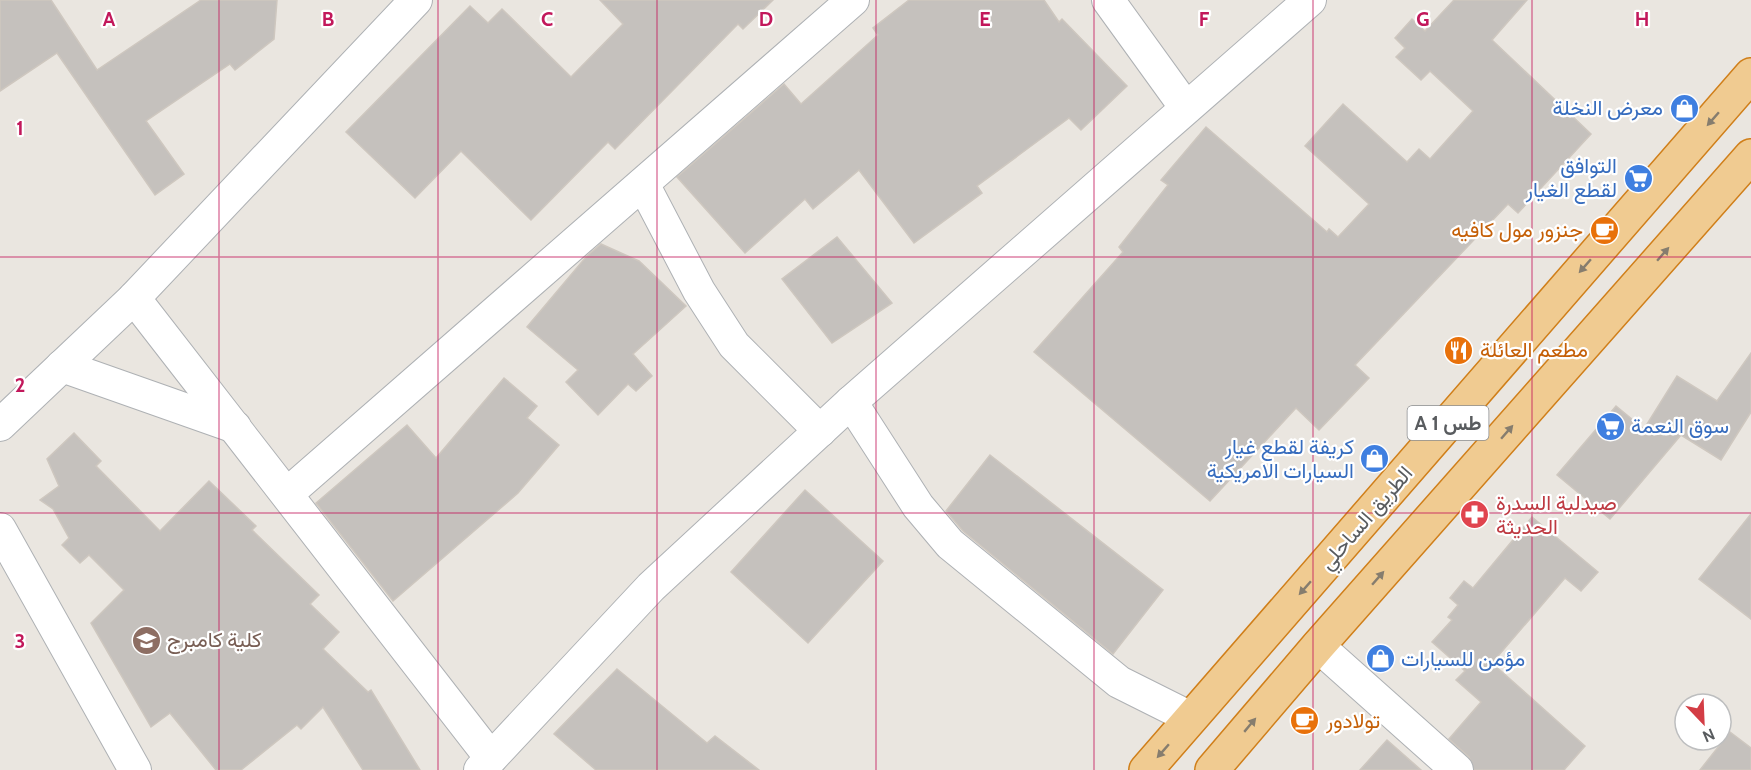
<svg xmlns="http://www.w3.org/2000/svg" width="1751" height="770" font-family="Cabin,Vazirmatn,sans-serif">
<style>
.building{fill:#c5c1bd;stroke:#cec7bf;stroke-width:1.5}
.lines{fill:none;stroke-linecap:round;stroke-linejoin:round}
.minor-casing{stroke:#aeb1b4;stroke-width:34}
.highway-casing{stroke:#d07f1a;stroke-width:36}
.minor{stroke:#fff;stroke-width:32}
.highway{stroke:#f0cb91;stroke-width:33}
.oneway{fill:#867d6e}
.grid{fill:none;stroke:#c2185b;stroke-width:1.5;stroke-opacity:0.55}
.labels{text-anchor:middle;stroke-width:4.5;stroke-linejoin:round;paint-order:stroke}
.shield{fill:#fff;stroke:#8b8d8f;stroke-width:1.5}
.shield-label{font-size:20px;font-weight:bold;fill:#595c5f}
.shop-label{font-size:21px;fill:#366cbe;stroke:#fff;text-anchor:end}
.food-label{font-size:21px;fill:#c56008;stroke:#fff;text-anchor:start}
.health-label{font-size:21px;fill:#be3a42;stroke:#fff;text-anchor:start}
.street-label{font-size:21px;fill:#595c5f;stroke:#fff}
.education-label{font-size:21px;fill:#785e54;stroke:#fff;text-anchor:start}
.grid-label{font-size:20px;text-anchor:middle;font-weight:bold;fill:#c2185b;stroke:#fff;stroke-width:4.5;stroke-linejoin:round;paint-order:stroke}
</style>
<rect width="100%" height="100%" fill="#eae6e0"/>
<g class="building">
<path d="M0,0H51L97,70L201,0H277L274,39L235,70L230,64L146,121L184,174L155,195L57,53L0,91Z"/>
<path d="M600,0H773L743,29L738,24L615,149L608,142L531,220L461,151L415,198L346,132L470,6L488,23L502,9L571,77L623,24Z"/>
<path d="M909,0H1044L1059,22L1062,19L1127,86L1081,130L1069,118L977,186L982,193L914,243L859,170L813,209L805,199L745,253L677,177L784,84L801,104L878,35L873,28Z"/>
<path d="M1454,0H1527L1492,40L1591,134L1518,213L1508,204L1355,365L1369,378L1319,430L1296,408L1210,501L1034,352L1123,252L1119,247L1168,185L1161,180L1206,127L1327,232L1329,229L1338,237L1369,204L1305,146L1343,104L1407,162L1419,149L1430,159L1473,111L1430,71L1421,80L1396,57L1405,48L1395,38L1412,19L1425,31Z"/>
<path d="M837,237L892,303L832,343L782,279Z"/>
<path d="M601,244L639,261L686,306L633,354L652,376L636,391L628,384L598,415L566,382L578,370L527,327L586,257Z"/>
<path d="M1751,353V412L1721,460L1681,435L1610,519L1557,475L1616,406L1644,429L1677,376L1717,401Z"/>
<path d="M504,378L537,406L527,418L559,445L518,493L393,601L316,503L407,425L436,458Z"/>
<path d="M74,433L101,461L96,466L160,531L209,481L256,526L252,530L319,595L310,604L339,632L323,649L368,692L371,690L420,770H363L323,707L301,729L297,725L241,770H216L170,713L151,727L91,623L124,590L89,555L80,563L62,545L69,538L53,509L40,500L59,486L47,459Z"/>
<path d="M990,455L1163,590L1113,654L963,531L946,511Z"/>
<path d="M805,490L883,561L808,643L731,572Z"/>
<path d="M1751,514V619L1699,579Z"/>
<path d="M1532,517L1598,572L1581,591L1565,578L1492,663L1585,746L1564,770H1474L1469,757L1449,739L1481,702L1456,680L1465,671L1432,642L1452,620L1448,617L1458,605L1450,598L1464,581L1473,588Z"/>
<path d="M617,669L707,743L715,736L759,770H596L554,734Z"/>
<path d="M1730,732L1751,748V770H1700Z"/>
<path d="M1387,740L1421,770H1360Z"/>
</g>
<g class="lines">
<defs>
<g id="minor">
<path d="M1108,0L1186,108"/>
<path d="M643,184L699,291L734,345L820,431"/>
<path d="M134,298L491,758"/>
<path d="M62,366L235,427"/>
<path d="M851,402L918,506L950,544L1119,682L1191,718"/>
<path d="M0,425L134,298L416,0"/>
<path d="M287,494L853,0"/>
<path d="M0,529L135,770"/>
<path d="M1318,646L1457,770"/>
<path d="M480,770L651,587L851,402L1310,0"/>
</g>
<g id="highway">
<path d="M1146,770L1751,75"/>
<path d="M1212,770L1318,646L1751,156"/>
</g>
</defs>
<use href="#minor" class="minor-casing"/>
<use href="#highway" class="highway-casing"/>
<use href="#minor" class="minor"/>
<use href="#highway" class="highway"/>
</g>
<defs><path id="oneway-solid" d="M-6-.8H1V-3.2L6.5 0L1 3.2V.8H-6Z" transform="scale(1.5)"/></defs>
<g class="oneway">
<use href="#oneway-solid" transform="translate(1713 119) rotate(131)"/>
<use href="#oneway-solid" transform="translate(1663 254) rotate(-49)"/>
<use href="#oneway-solid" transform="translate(1585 266) rotate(131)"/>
<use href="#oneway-solid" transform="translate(1507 432) rotate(-49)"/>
<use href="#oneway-solid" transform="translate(1378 578) rotate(-49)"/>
<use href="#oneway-solid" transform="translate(1305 588) rotate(131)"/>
<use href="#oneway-solid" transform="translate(1250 725) rotate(-50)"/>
<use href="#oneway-solid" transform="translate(1163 751) rotate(131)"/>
</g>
<path class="grid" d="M219,0V770M438,0V770M657,0V770M876,0V770M1094,0V770M1313,0V770M1532,0V770M0,257H1751M0,513H1751"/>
<defs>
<symbol id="shop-disc" viewBox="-11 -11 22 22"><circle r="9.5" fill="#3f7fe0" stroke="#fff"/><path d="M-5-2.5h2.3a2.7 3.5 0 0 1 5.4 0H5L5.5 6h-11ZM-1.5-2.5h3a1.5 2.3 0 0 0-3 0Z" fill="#fff"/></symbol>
<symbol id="supermarket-disc" viewBox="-11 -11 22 22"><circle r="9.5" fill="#3f7fe0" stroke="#fff"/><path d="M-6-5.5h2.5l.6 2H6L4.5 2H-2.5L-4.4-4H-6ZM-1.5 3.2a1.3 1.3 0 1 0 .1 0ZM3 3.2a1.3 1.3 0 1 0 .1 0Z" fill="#fff"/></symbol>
<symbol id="cafe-disc" viewBox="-11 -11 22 22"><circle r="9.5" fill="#e8710a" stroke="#fff"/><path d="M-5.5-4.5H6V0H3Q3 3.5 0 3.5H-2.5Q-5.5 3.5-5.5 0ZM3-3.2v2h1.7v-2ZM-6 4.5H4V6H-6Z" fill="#fff"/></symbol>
<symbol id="restaurant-disc" viewBox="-11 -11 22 22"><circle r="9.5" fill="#e8710a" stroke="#fff"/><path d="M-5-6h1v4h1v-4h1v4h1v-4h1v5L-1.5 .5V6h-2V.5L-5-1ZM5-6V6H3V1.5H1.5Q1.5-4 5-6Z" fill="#fff"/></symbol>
<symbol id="pharmacy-disc" viewBox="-11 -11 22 22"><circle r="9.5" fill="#e0444e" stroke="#fff"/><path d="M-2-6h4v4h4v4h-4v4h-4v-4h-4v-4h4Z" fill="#fff"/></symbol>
<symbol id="university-disc" viewBox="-11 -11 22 22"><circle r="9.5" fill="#8d6e63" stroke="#fff"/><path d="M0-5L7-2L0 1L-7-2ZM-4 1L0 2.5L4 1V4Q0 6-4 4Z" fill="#fff"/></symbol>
</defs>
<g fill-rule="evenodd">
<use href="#shop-disc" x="1668" y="92" width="33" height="33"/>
<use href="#supermarket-disc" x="1622" y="162" width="33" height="33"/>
<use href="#cafe-disc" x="1588" y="214" width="33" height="33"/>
<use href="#restaurant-disc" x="1442" y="334" width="33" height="33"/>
<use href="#supermarket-disc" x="1594" y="410" width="33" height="33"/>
<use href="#shop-disc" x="1358" y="442" width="33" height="33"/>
<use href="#pharmacy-disc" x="1458" y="498" width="33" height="33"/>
<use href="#university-disc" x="130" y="624" width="33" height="33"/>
<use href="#shop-disc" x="1364" y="642" width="33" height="33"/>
<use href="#cafe-disc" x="1288" y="704" width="33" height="33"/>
</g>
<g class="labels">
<rect class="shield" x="1407.5" y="406" width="81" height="34" rx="4.5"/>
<g class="shield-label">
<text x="1448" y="430">A 1 طس</text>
</g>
<g class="shop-label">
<text x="1663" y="115">معرض النخلة</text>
<text x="1617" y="173">التوافق<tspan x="1617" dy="24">لقطع الغيار</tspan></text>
<text x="1631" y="433" text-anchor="start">سوق النعمة</text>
<text x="1354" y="454">كريفة لقطع غيار<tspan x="1354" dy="24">السيارات الامريكية</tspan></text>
<text x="1401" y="666" text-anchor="start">مؤمن للسيارات</text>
</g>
<g class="food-label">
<text x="1583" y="237" text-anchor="end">جنزور مول كافيه</text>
<text x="1480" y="357">مطعم العائلة</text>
<text x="1326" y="728">تولادور</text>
</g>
<g class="health-label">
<text x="1496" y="510">صيدلية السدرة<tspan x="1496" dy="24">الحديثة</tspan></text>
</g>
<g class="street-label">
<text transform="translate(1366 518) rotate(-49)" y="7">الطريق الساحلي</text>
</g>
<g class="education-label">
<text x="167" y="647">كلية كامبرج</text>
</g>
</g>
<g class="grid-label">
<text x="109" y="26">A</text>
<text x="328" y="26">B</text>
<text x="547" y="26">C</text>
<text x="766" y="26">D</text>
<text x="985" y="26">E</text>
<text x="1204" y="26">F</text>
<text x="1423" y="26">G</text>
<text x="1642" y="26">H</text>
<text x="20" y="135">1</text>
<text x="20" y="392">2</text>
<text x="20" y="648">3</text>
</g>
<g transform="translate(1703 722) rotate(157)"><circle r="28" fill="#ffffff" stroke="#bdbebf" stroke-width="1.5"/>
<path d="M0-4.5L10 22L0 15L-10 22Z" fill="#d33d45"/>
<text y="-9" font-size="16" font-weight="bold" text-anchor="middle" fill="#595c5f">N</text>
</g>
</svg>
